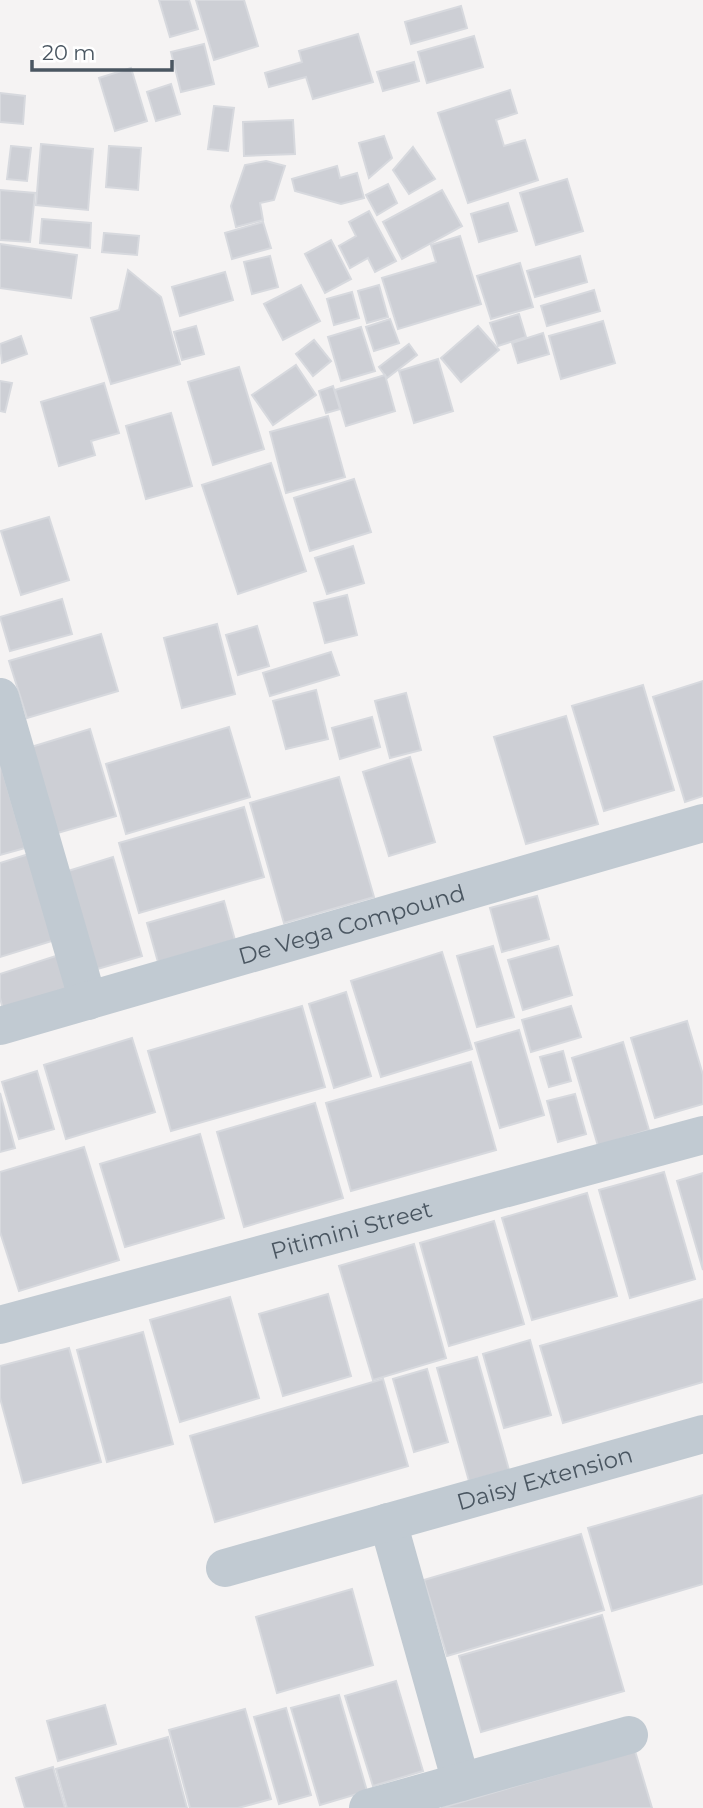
<svg xmlns="http://www.w3.org/2000/svg" width="703" height="1808" font-family="Montserrat,sans-serif">
<style>
.building{fill:#cdcfd5;stroke:#d7d9de;stroke-width:2}
.lines{fill:none;stroke-linecap:round;stroke-linejoin:round}
.minor{stroke:#c1cad2;stroke-width:38}
.labels{text-anchor:middle;stroke-width:6;stroke-linejoin:round;paint-order:stroke}
.street-label{font-size:23px;fill:#4a5661;stroke:#fff}
</style>
<rect width="100%" height="100%" fill="#f5f3f3"/>
<g class="building">
<path d="M159,0H189L198,29L170,37Z"/>
<path d="M196,0H244L258,46L214,60Z"/>
<path d="M461,6L467,28L411,44L405,22Z"/>
<path d="M358,34L373,82L313,99L306,77L269,87L265,73L302,62L299,51Z"/>
<path d="M474,36L483,67L427,83L418,52Z"/>
<path d="M204,44L214,84L181,92L171,52Z"/>
<path d="M414,62L419,81L383,91L377,72Z"/>
<path d="M131,68L147,121L115,131L99,78Z"/>
<path d="M171,84L180,114L156,121L147,92Z"/>
<path d="M510,90L517,113L496,120L504,146L525,140L538,180L468,203L438,113Z"/>
<path d="M0,93L25,96L23,124L0,122Z"/>
<path d="M214,106L234,108L228,151L208,149Z"/>
<path d="M293,120L295,154L244,156L243,122Z"/>
<path d="M384,136L392,158L369,178L359,143Z"/>
<path d="M41,144L93,149L88,210L36,205Z"/>
<path d="M11,146L31,148L27,181L7,179Z"/>
<path d="M109,146L141,148L138,190L106,187Z"/>
<path d="M413,147L435,179L409,194L393,170Z"/>
<path d="M266,161L285,166L274,200L260,203L263,220L236,227L231,206L245,165Z"/>
<path d="M337,166L340,178L357,173L364,198L341,204L295,191L292,179Z"/>
<path d="M567,179L583,231L536,245L520,193Z"/>
<path d="M388,184L397,203L377,215L366,195Z"/>
<path d="M0,190L35,193L30,242L0,240Z"/>
<path d="M442,190L462,226L402,259L383,222Z"/>
<path d="M508,203L517,231L479,242L471,214Z"/>
<path d="M369,211L396,261L375,272L368,258L350,268L339,246L356,236L349,222Z"/>
<path d="M42,219L91,223L90,248L40,243Z"/>
<path d="M263,222L271,248L232,259L225,233Z"/>
<path d="M104,233L139,236L137,255L102,252Z"/>
<path d="M460,236L481,304L398,329L382,278L436,262L431,245Z"/>
<path d="M331,240L351,279L325,293L305,254Z"/>
<path d="M0,244L77,255L71,298L0,288Z"/>
<path d="M270,256L278,287L252,294L244,262Z"/>
<path d="M580,256L587,282L535,297L527,271Z"/>
<path d="M520,263L533,307L491,319L477,276Z"/>
<path d="M128,270L161,297L180,364L111,384L91,318L119,310Z"/>
<path d="M225,272L233,300L180,316L172,287Z"/>
<path d="M301,285L320,321L283,340L264,304Z"/>
<path d="M379,285L388,317L367,323L358,291Z"/>
<path d="M594,290L600,311L547,326L541,306Z"/>
<path d="M352,292L359,318L334,325L327,299Z"/>
<path d="M519,314L526,337L498,346L490,323Z"/>
<path d="M390,319L399,343L374,351L366,327Z"/>
<path d="M603,321L615,363L561,379L549,336Z"/>
<path d="M196,326L204,354L182,360L174,332Z"/>
<path d="M478,326L499,350L461,382L441,358Z"/>
<path d="M361,327L375,371L341,381L328,337Z"/>
<path d="M543,333L549,354L518,363L512,343Z"/>
<path d="M21,336L27,354L2,363L0,344Z"/>
<path d="M314,340L331,361L313,376L296,354Z"/>
<path d="M409,344L417,355L387,378L379,367Z"/>
<path d="M438,359L453,411L414,423L399,371Z"/>
<path d="M296,365L316,395L273,425L252,395Z"/>
<path d="M239,367L264,449L213,465L188,382Z"/>
<path d="M385,375L395,411L346,426L335,390Z"/>
<path d="M0,381L12,383L5,412L0,411Z"/>
<path d="M104,383L119,433L91,441L95,455L59,466L41,402Z"/>
<path d="M333,386L340,409L326,413L319,391Z"/>
<path d="M171,413L192,486L146,499L126,426Z"/>
<path d="M328,416L345,477L286,493L270,432Z"/>
<path d="M271,463L306,571L238,594L202,485Z"/>
<path d="M354,479L371,532L310,551L294,498Z"/>
<path d="M49,517L69,580L21,595L1,531Z"/>
<path d="M353,546L364,583L327,594L315,558Z"/>
<path d="M347,595L357,635L325,643L314,603Z"/>
<path d="M62,599L72,634L10,651L0,617Z"/>
<path d="M217,624L235,694L182,708L164,638Z"/>
<path d="M257,626L269,666L238,675L226,635Z"/>
<path d="M101,634L118,691L27,718L9,661Z"/>
<path d="M331,652L339,675L270,696L263,673Z"/>
<path d="M703,681V796L685,802L653,697Z"/>
<path d="M643,685L674,790L604,811L572,706Z"/>
<path d="M316,690L328,739L286,749L273,701Z"/>
<path d="M406,693L421,750L390,758L375,701Z"/>
<path d="M566,716L598,824L526,844L494,737Z"/>
<path d="M372,717L380,747L340,759L332,728Z"/>
<path d="M229,727L250,797L126,834L106,764Z"/>
<path d="M90,729L116,816L54,834L28,748Z"/>
<path d="M410,757L435,842L389,856L363,772Z"/>
<path d="M0,762L25,848L0,855Z"/>
<path d="M339,777L374,897L284,923L250,803Z"/>
<path d="M244,807L264,877L139,913L119,843Z"/>
<path d="M32,853L58,939L0,957V863Z"/>
<path d="M113,857L142,956L94,970L65,872Z"/>
<path d="M537,896L549,939L502,952L490,908Z"/>
<path d="M224,901L235,940L158,962L147,923Z"/>
<path d="M493,946L514,1017L477,1027L457,956Z"/>
<path d="M558,946L572,995L523,1010L508,960Z"/>
<path d="M442,952L472,1049L381,1077L351,981Z"/>
<path d="M62,954L73,988L3,1009L0,998V974Z"/>
<path d="M346,992L371,1076L334,1088L309,1004Z"/>
<path d="M302,1006L325,1087L171,1131L148,1051Z"/>
<path d="M571,1006L581,1037L531,1052L522,1020Z"/>
<path d="M687,1021L703,1075V1104L655,1118L631,1038Z"/>
<path d="M519,1030L544,1115L500,1128L475,1043Z"/>
<path d="M132,1038L155,1112L66,1139L44,1065Z"/>
<path d="M623,1042L649,1130L598,1146L572,1058Z"/>
<path d="M563,1051L571,1081L549,1087L540,1057Z"/>
<path d="M471,1062L496,1150L351,1191L326,1103Z"/>
<path d="M37,1071L54,1129L19,1139L2,1082Z"/>
<path d="M0,1093L15,1148L0,1152Z"/>
<path d="M575,1094L586,1134L558,1142L547,1101Z"/>
<path d="M315,1103L343,1198L244,1227L217,1132Z"/>
<path d="M200,1134L224,1218L125,1247L100,1164Z"/>
<path d="M84,1147L119,1260L19,1291L0,1232V1172Z"/>
<path d="M664,1172L695,1279L630,1298L599,1190Z"/>
<path d="M703,1173V1270L677,1181Z"/>
<path d="M587,1193L617,1296L532,1320L502,1218Z"/>
<path d="M494,1221L524,1324L449,1346L420,1243Z"/>
<path d="M414,1244L446,1358L373,1380L339,1266Z"/>
<path d="M328,1294L351,1376L283,1396L259,1314Z"/>
<path d="M230,1297L259,1398L180,1422L150,1320Z"/>
<path d="M703,1299V1382L563,1423L540,1346Z"/>
<path d="M143,1332L173,1444L107,1462L77,1350Z"/>
<path d="M530,1340L551,1415L504,1428L483,1354Z"/>
<path d="M69,1348L101,1462L23,1483L0,1398V1366Z"/>
<path d="M477,1357L509,1470L469,1481L437,1368Z"/>
<path d="M427,1369L448,1442L414,1452L393,1379Z"/>
<path d="M383,1379L408,1466L215,1522L190,1436Z"/>
<path d="M703,1495V1584L612,1611L588,1528Z"/>
<path d="M581,1534L604,1610L447,1656L424,1580Z"/>
<path d="M352,1589L373,1665L277,1693L256,1617Z"/>
<path d="M602,1615L624,1691L481,1732L459,1656Z"/>
<path d="M396,1681L423,1771L373,1786L345,1696Z"/>
<path d="M339,1695L367,1791L320,1805L291,1708Z"/>
<path d="M105,1705L116,1744L58,1761L47,1721Z"/>
<path d="M286,1708L311,1795L279,1804L254,1717Z"/>
<path d="M245,1709L271,1799L238,1808H190L169,1730Z"/>
<path d="M168,1737L187,1808H67L56,1769Z"/>
<path d="M635,1751L652,1808H441Z"/>
<path d="M53,1767L65,1808H25L16,1778Z"/>
</g>
<g class="lines">
<g class="minor">
<path d="M0,697L88,1001"/>
<path id="s1" d="M0,1026L703,823"/>
<path id="s2" d="M0,1325L703,1135"/>
<path d="M388,1522L461,1782"/>
<path id="s3" d="M225,1568L703,1434"/>
<path d="M368,1808L629,1735"/>
</g>
</g>
<g class="labels">
<g class="street-label">
<text dy="8" stroke="none"><textPath href="#s1" startOffset="366">De Vega Compound</textPath></text>
<text dy="8" stroke="none"><textPath href="#s2" startOffset="364">Pitimini Street</textPath></text>
<text dy="8" stroke="none"><textPath href="#s3" startOffset="332">Daisy Extension</textPath></text>
</g>
</g>
<path d="M32 60v10h140v-10" fill="none" stroke="#4a5661" stroke-width="3.5"/>
<text x="42" y="60" font-size="21" fill="#4a5661" stroke="#ffffff" stroke-width="5" paint-order="stroke">20 m</text>
</svg>
